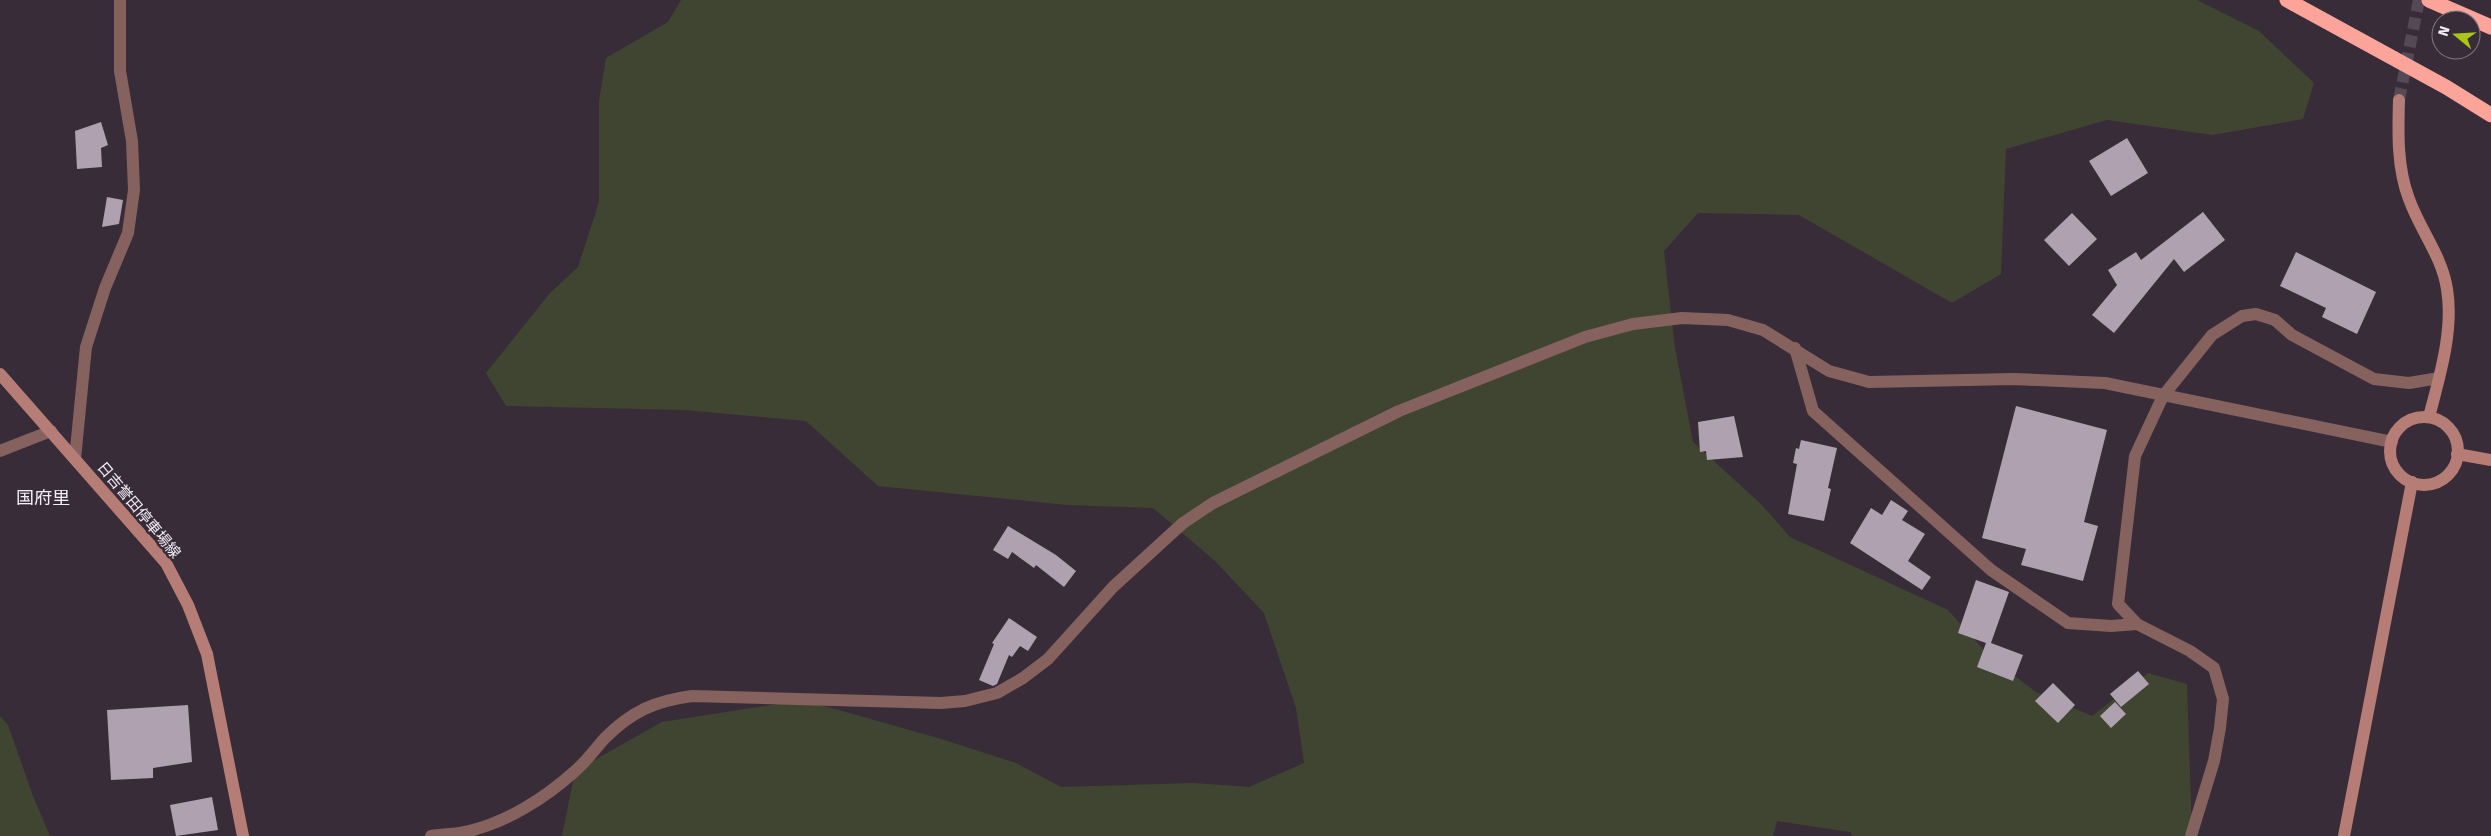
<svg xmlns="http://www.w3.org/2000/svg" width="2491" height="836" font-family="'Fira Sans','Noto Sans JP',sans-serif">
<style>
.green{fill:#404531}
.building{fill:#b0a1b0}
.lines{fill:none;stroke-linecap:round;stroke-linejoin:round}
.secondary-tunnel{stroke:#544954;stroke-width:12;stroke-dasharray:12 6;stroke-linecap:butt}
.street{stroke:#86625e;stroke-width:12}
.secondary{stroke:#b67d76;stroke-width:12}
.highway{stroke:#fca49a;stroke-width:15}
.labels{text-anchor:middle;stroke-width:5;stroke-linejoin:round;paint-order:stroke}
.street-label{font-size:15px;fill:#f4ecf4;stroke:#382c38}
.quarter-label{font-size:18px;fill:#f4ecf4;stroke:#382c38}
</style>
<rect width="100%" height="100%" fill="#382c38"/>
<g class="green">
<path d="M681,0H2197L2259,31L2314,83L2303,119L2213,135L2107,120L2006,149L2001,274L1952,303L1799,215L1698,213L1664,251L1675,348L1693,442L1761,504L1790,537L1948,610L1991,658L2036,692L2092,716L2148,673L2187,684L2192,832L2189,836H1853L1850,832L1777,821L1773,836H562L575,771L662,722L803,700L938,738L1016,763L1061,787L1193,783L1249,787L1304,763L1296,708L1264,613L1215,561L1153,508L1067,505L878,486L806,421L684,410L506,406L486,373L550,293L578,267L599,202V101L606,58L668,22Z"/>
<path d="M0,716L8,725L33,796L50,836H0Z"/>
</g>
<g class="building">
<path d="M101,122L108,145L101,148L102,167L77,169L75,131Z"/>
<path d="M2127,138L2148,173L2111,196L2089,161Z"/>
<path d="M107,197L123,200L119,224L102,227Z"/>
<path d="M2203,212L2225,240L2184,272L2174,259L2114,333L2092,315L2117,285L2108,270L2136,252L2141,260Z"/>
<path d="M2072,213L2097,239L2069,266L2044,240Z"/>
<path d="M2296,252L2376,292L2357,334L2322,317L2326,308L2280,286Z"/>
<path d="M2016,406L2107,430L2084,522L2098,526L2083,581L2021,565L2026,549L1982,538Z"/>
<path d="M1734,416L1743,457L1707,460L1706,451L1700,452L1698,422Z"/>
<path d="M1801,440L1837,448L1828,488L1831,489L1824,521L1788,514L1797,464L1793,463L1796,448L1799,449Z"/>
<path d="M1891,500L1908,511L1902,520L1925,534L1908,561L1931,577L1922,590L1850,543L1871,508L1882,515Z"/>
<path d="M1008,526L1056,555L1076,571L1064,587L1036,565L1034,568L1012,552L1008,559L993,550Z"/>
<path d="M1976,580L2009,592L1991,643L2023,655L2013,681L1977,667L1986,643L1958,633Z"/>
<path d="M1009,618L1037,637L1028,651L1020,646L1012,657L1009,655L997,684L993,686L979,680L994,644L992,643Z"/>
<path d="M2138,671L2149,684L2121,707L2110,694Z"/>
<path d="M2053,683L2075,705L2058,723L2035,701Z"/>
<path d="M2115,702L2126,714L2111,728L2100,716Z"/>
<path d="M188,705L192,762L153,768V778L111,780L107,710Z"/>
<path d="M212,797L218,830L176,836L170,805Z"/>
</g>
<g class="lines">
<path class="secondary-tunnel" d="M2399,100L2419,0"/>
<g class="street">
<path d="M1795,348L1813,411L1991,570L2068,623L2111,626L2137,624"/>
<path d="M0,451L51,431"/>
<path d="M75,459L86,347L105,288L128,233L134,190L132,141L120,71V0"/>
<path d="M431,836C444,834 457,834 469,831C507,822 545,798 574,772C586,762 595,749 605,738C632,711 655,701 692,696L941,703L965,701L997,693L1023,678L1048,659L1113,587L1183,523L1213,503L1399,411L1585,337L1633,324L1682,318L1728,320L1763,330L1829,371L1869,382L2014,379L2105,383L2392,442"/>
<path d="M2191,836L2214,761L2220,728L2223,699L2214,668L2190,651L2137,624L2118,604L2135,456L2163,396L2212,335L2242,316L2256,314L2275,320L2292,335L2374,379L2409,383L2439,378"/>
</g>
<g class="secondary">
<path d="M2399,100C2398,133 2397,168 2409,199C2420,230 2442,256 2447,289C2454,331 2439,378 2429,417"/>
<path d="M0,374L166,563L188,605L207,654L243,836"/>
<circle cx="2424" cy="451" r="34"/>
<path d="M2457,454L2491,460"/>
<path d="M2344,836L2412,482"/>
</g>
<g class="highway">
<path d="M2287,0L2446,87L2491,115"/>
<path d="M2429,0L2491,27"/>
</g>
</g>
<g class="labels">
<g class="street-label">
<text transform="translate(139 510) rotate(50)" y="5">日吉誉田停車場線</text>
</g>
<g class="quarter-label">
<text x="43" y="504">国府里</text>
</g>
</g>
<g transform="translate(2456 35) rotate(288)"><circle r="24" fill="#382c38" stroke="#837983"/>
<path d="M0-4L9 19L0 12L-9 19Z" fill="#abc614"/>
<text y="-8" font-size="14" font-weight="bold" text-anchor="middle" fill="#f4ecf4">N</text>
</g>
</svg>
